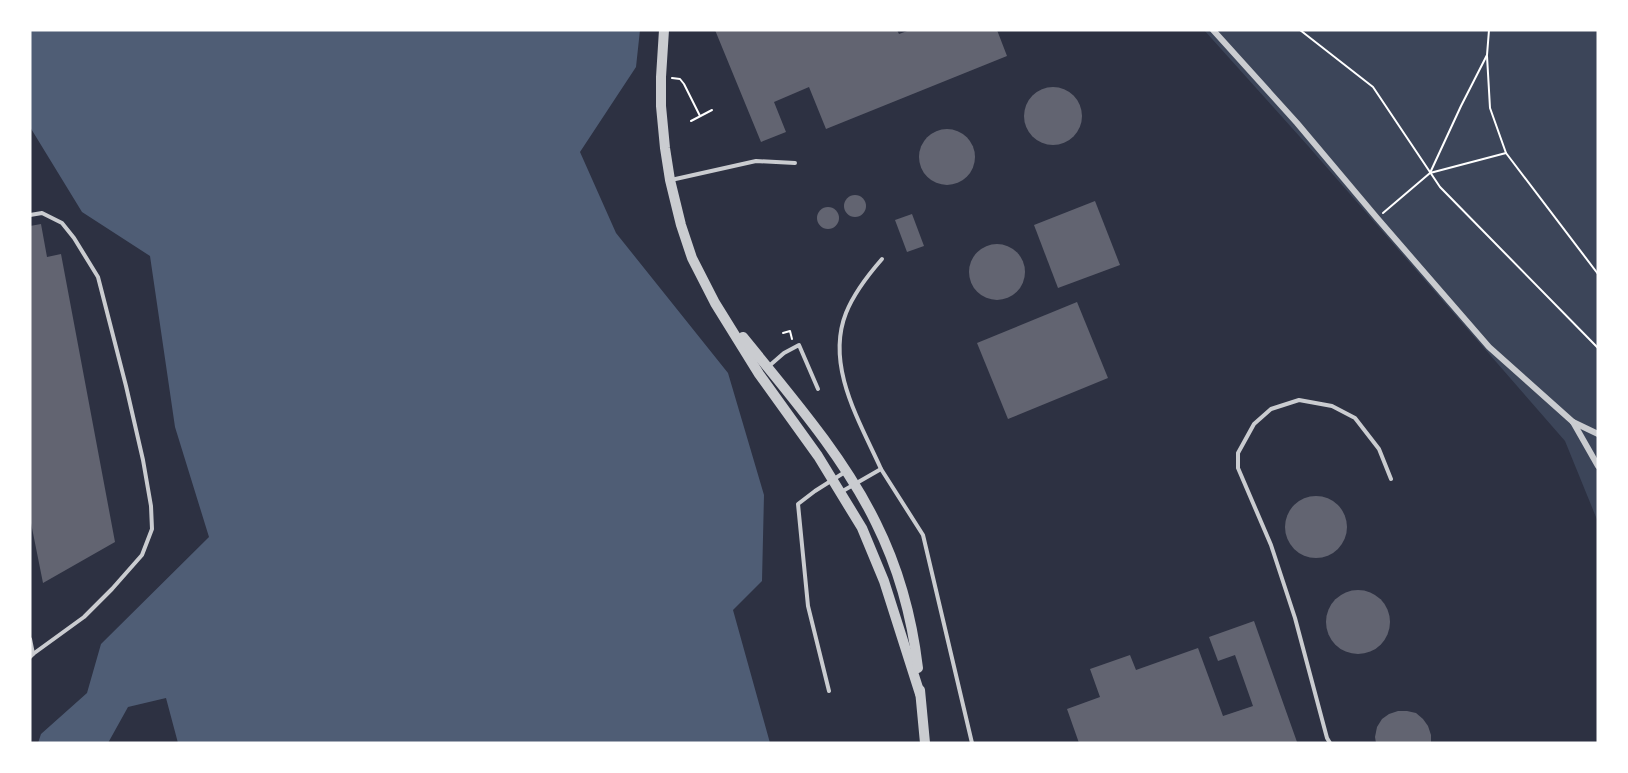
<svg xmlns="http://www.w3.org/2000/svg" width="1628" height="773" font-family="'Archivo Narrow',sans-serif">
<style>
.green{fill:#3c4559}
.water{fill:#4f5d75}
.building{fill:#626471}
.lines{fill:none;stroke-linecap:round;stroke-linejoin:round}
.path{stroke:#fff;stroke-width:2}
.service{stroke:#caccd0;stroke-width:4}
.minor{stroke:#caccd0;stroke-width:6}
.tertiary{stroke:#caccd0;stroke-width:10}
</style>
<rect width="100%" height="100%" fill="#2d3142"/>
<path class="green" d="M1204,30H1598V522L1565,441L1309,147Z"/>
<path class="water" d="M30,30H640L636,67L580,152L616,233L728,373L764,495L762,581L733,610L770,743H178L166,698L128,707L108,743H38L41,734L87,693L101,644L209,537L175,427L150,256L82,212L30,127Z"/>
<g class="building">
<path d="M715,30H897L899,34L910,30H997L1007,56L826,129L809,87L774,102L786,132L761,142Z"/>
<circle cx="1053" cy="116" r="29"/>
<circle cx="947" cy="157" r="28"/>
<circle cx="855" cy="206" r="11"/>
<path d="M1095,201L1120,265L1058,288L1034,225Z"/>
<circle cx="828" cy="218" r="11"/>
<path d="M912,214L924,246L907,252L895,220Z"/>
<path d="M41,224L47,257L61,254L115,542L43,583L30,518V226Z"/>
<circle cx="997" cy="272" r="28"/>
<path d="M1077,302L1108,378L1008,419L977,343Z"/>
<circle cx="1316" cy="527" r="31"/>
<circle cx="1358" cy="622" r="32"/>
<path d="M1254,621L1297,742L1293,743H1079L1067,709L1100,697L1090,669L1130,655L1136,670L1198,648L1223,716L1253,706L1235,655L1218,661L1209,637Z"/>
<path d="M1398,711H1407L1416,713L1423,719L1428,726L1431,735V743H1376L1375,737L1377,727L1382,719L1389,714Z"/>
</g>
<g class="lines">
<g class="path">
<path d="M1300,30L1373,87L1440,187L1598,348"/>
<path d="M1487,56L1490,108L1506,153"/>
<path d="M672,78L680,79L684,84L700,116"/>
<path d="M691,121L712,110"/>
<path d="M1430,173L1506,153L1598,274"/>
<path d="M1383,213L1430,173L1461,106L1487,55L1489,30"/>
<path d="M783,333L790,331L792,339"/>
</g>
<g class="service">
<path d="M671,180L756,161L795,163"/>
<path d="M30,215L42,213L62,223L74,238L98,277L126,386L143,460L151,506L152,529L142,555L112,589L84,617L33,654"/>
<path d="M769,366L784,353L799,345L818,389"/>
<path d="M881,469C860,422 825,366 846,313C854,293 868,275 882,259"/>
<path d="M841,492L881,469L923,535L972,743"/>
<path d="M30,639L33,654L30,657"/>
<path d="M829,691L808,606L798,504L815,491L845,472"/>
<path d="M1330,743L1327,738L1295,618L1271,545L1238,468V453L1254,424L1271,409L1299,400L1332,406L1355,418L1379,449L1391,479"/>
</g>
<g class="minor">
<path d="M1213,30L1297,123L1377,218L1489,347L1573,422L1598,466"/>
<path d="M1573,422L1598,434"/>
</g>
<g class="tertiary">
<path d="M664,30L661,77V106L665,148L670,180L681,225L692,258L715,303L759,374L818,456L862,528L884,581L920,694"/>
<path d="M743,337C790,395 844,457 876,523C899,569 912,618 918,668"/>
<path d="M920,690L925,743"/>
</g>
</g>
<rect width="1628" height="773" fill="none" stroke="#ffffff" stroke-width="63"/>
</svg>
